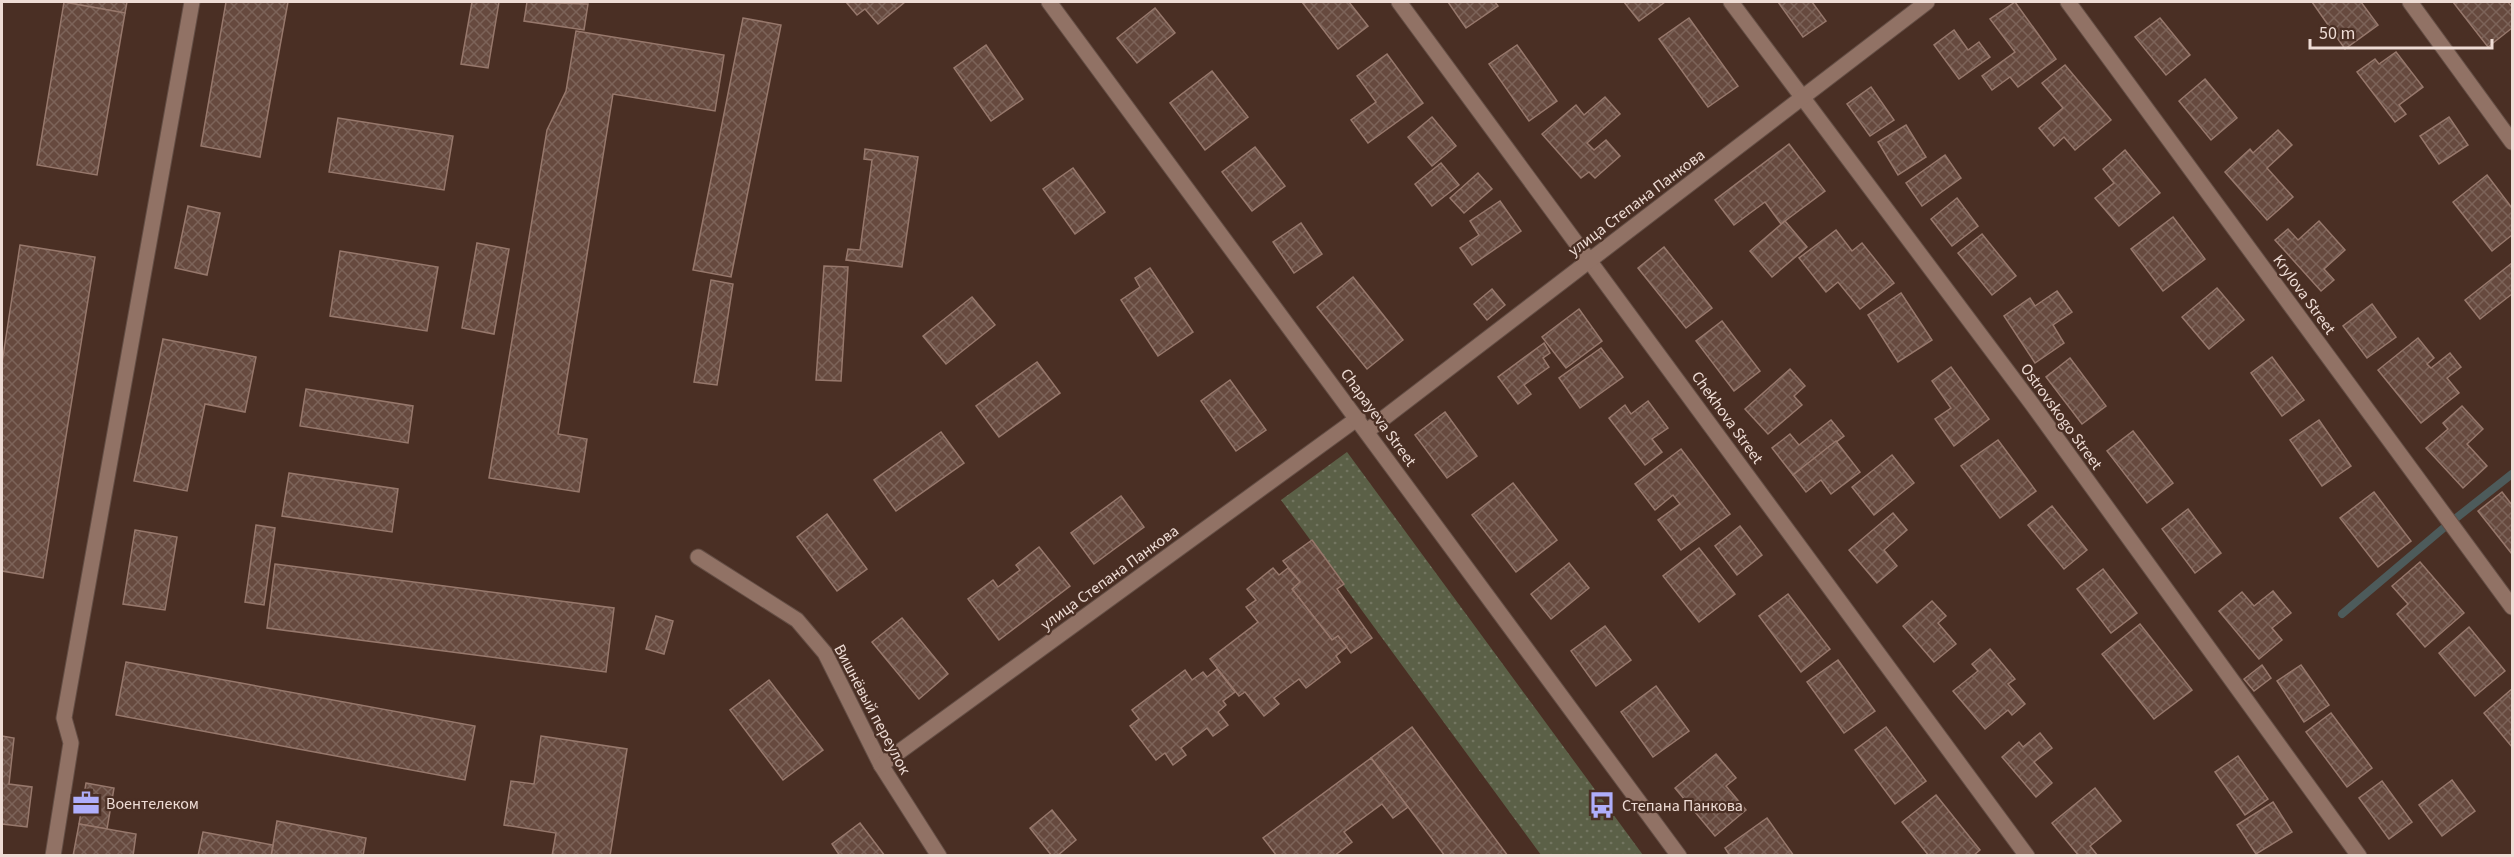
<svg xmlns="http://www.w3.org/2000/svg" width="2514" height="857" font-family="'Source Sans 3',sans-serif">
<style>
.green{fill:url(#green-dots)}
.lines{fill:none;stroke-linecap:round;stroke-linejoin:round}
.stream{stroke:#4d5b5b;stroke-width:8}
.building{fill:url(#building-cross-hatch);stroke:#97786c;stroke-width:1.5}
.minor-casing{stroke:#644e45;stroke-width:17}
.tertiary-casing{stroke:#644e45;stroke-width:17}
.minor{stroke:#917265;stroke-width:15}
.tertiary{stroke:#917265;stroke-width:15}
.labels{text-anchor:middle;stroke-width:4.5;stroke-linejoin:round;paint-order:stroke}
.street-label{font-size:16px;fill:#eedcd5;stroke:#4a2f24}
.poi-label{font-size:16px;fill:#eedcd5;stroke:#4a2f24;text-anchor:start}
</style>
<defs>
<pattern id="green-dots" width="8" height="8" patternUnits="userSpaceOnUse" patternTransform="scale(1.5)"><rect width="8" height="8" fill="#5b6047"/><path d="M2 2h.1M6 6h.1" fill="none" stroke="#737661" stroke-width="1.8" stroke-linecap="round"/></pattern>
<pattern id="building-cross-hatch" width="8" height="8" patternUnits="userSpaceOnUse" patternTransform="scale(1.5)"><rect width="8" height="8" fill="#66493e"/><path d="M0 0l8 8M0 8l8-8" fill="none" stroke="#7c6359"/></pattern>
</defs>
<rect width="100%" height="100%" fill="#4a2f24"/>
<path class="green" d="M1347,452L1643,855H1541L1281,500Z"/>
<g class="lines">
<path class="stream" d="M2342,614L2446,526L2512,474"/>
</g>
<g class="building">
<path d="M63,2H127L125,13Z"/>
<path d="M64,2L125,13L97,175L37,165Z"/>
<path d="M226,2H288L260,157L201,146Z"/>
<path d="M472,2H499L488,68L461,64Z"/>
<path d="M527,2L588,4L584,30L524,21Z"/>
<path d="M846,2H905L878,24L865,9L857,15Z"/>
<path d="M1302,2H1349L1368,26L1338,49Z"/>
<path d="M1448,2H1495L1498,6L1466,28Z"/>
<path d="M1624,2H1665L1639,21Z"/>
<path d="M1778,2H1812L1826,21L1803,37Z"/>
<path d="M2015,2L2056,59L2018,87L2010,77L1992,90L1982,76L2015,52L1990,19Z"/>
<path d="M2312,2H2361L2378,25L2345,49Z"/>
<path d="M2453,2H2508L2512,7V28L2488,47Z"/>
<path d="M1155,8L1175,33L1137,63L1117,38Z"/>
<path d="M743,18L781,25L731,277L693,270Z"/>
<path d="M1689,18L1738,86L1708,107L1659,39Z"/>
<path d="M2160,18L2190,55L2166,75L2135,37Z"/>
<path d="M1954,30L1968,50L1979,42L1990,57L1959,79L1934,45Z"/>
<path d="M576,31L724,55L715,111L613,94L558,434L587,439L579,492L489,478L547,130L566,91Z"/>
<path d="M986,45L1023,99L991,121L954,68Z"/>
<path d="M1517,45L1557,101L1529,121L1489,64Z"/>
<path d="M2396,52L2423,87L2399,105L2406,114L2395,122L2357,72L2375,59L2379,64Z"/>
<path d="M1387,54L1423,103L1368,143L1351,120L1376,102L1357,76Z"/>
<path d="M2065,65L2111,120L2075,150L2064,137L2054,146L2039,128L2063,108L2042,83Z"/>
<path d="M1212,71L1248,117L1205,150L1170,103Z"/>
<path d="M2205,79L2237,118L2211,140L2179,101Z"/>
<path d="M1871,87L1894,120L1870,136L1847,104Z"/>
<path d="M1605,97L1620,114L1587,143L1594,150L1606,140L1620,156L1595,178L1589,172L1581,178L1542,134L1576,105L1584,115Z"/>
<path d="M1432,117L1456,146L1432,166L1408,137Z"/>
<path d="M2449,117L2468,145L2439,164L2420,136Z"/>
<path d="M338,118L453,136L444,190L329,172Z"/>
<path d="M1906,125L1926,157L1898,175L1878,142Z"/>
<path d="M2278,130L2292,145L2267,168L2293,197L2267,220L2225,172L2250,149L2253,153Z"/>
<path d="M1789,144L1825,191L1781,224L1765,202L1734,225L1715,200Z"/>
<path d="M1255,147L1285,186L1252,211L1222,172Z"/>
<path d="M865,149L918,157L902,267L846,260L848,249L860,250L872,160L864,159Z"/>
<path d="M2125,150L2160,193L2119,226L2095,198L2114,183L2103,169Z"/>
<path d="M1945,155L1961,178L1922,206L1906,183Z"/>
<path d="M1441,163L1459,185L1432,206L1415,184Z"/>
<path d="M1073,168L1105,212L1075,234L1043,189Z"/>
<path d="M1478,173L1492,189L1464,213L1450,198Z"/>
<path d="M2487,175L2512,208V235L2492,251L2453,202Z"/>
<path d="M1957,198L1978,226L1952,246L1931,219Z"/>
<path d="M1500,201L1521,231L1472,265L1460,248L1479,235L1470,221Z"/>
<path d="M188,206L220,213L207,275L175,268Z"/>
<path d="M2173,217L2205,259L2163,291L2131,249Z"/>
<path d="M1785,221L1807,247L1772,277L1750,251Z"/>
<path d="M2319,221L2345,250L2324,269L2334,280L2321,291L2275,240L2288,229L2298,240Z"/>
<path d="M1301,223L1322,254L1294,273L1273,242Z"/>
<path d="M1836,230L1852,251L1862,243L1894,283L1860,309L1838,282L1826,292L1799,258Z"/>
<path d="M1982,234L2016,276L1992,295L1958,253Z"/>
<path d="M477,243L509,249L494,334L462,328Z"/>
<path d="M20,245L95,257L43,578L2,571V363Z"/>
<path d="M1664,247L1712,308L1686,328L1638,268Z"/>
<path d="M340,251L438,267L427,331L330,316Z"/>
<path d="M2512,263V294L2480,319L2465,300Z"/>
<path d="M824,266L848,267L841,381L816,380Z"/>
<path d="M1150,268L1193,332L1158,356L1121,300L1140,287L1135,278Z"/>
<path d="M1353,277L1403,340L1367,369L1317,307Z"/>
<path d="M711,280L733,284L717,385L694,382Z"/>
<path d="M2217,288L2244,320L2209,349L2182,317Z"/>
<path d="M1492,289L1505,305L1487,320L1474,304Z"/>
<path d="M2057,291L2072,312L2053,325L2064,343L2035,363L2004,316L2030,298L2035,306Z"/>
<path d="M1901,293L1932,340L1898,362L1868,315Z"/>
<path d="M972,297L995,325L946,364L923,336Z"/>
<path d="M2372,304L2396,337L2367,358L2343,326Z"/>
<path d="M1579,309L1602,341L1566,368L1542,337Z"/>
<path d="M1722,321L1760,371L1734,391L1696,341Z"/>
<path d="M2418,338L2434,358L2427,364L2431,368L2450,353L2461,367L2447,378L2459,393L2421,423L2378,370Z"/>
<path d="M163,339L256,357L245,412L205,404L187,491L134,481Z"/>
<path d="M1544,343L1550,353L1543,358L1549,367L1524,385L1531,394L1518,404L1498,377Z"/>
<path d="M1601,348L1623,377L1580,408L1559,378Z"/>
<path d="M2272,357L2304,400L2282,416L2251,373Z"/>
<path d="M2070,358L2106,406L2082,424L2046,377Z"/>
<path d="M1037,362L1060,393L999,437L976,406Z"/>
<path d="M1951,367L1989,419L1954,446L1935,419L1951,408L1932,381Z"/>
<path d="M1790,369L1805,386L1794,396L1802,405L1768,434L1745,409Z"/>
<path d="M1230,380L1266,430L1236,451L1201,401Z"/>
<path d="M306,389L413,406L408,443L300,426Z"/>
<path d="M1648,401L1668,428L1652,439L1662,452L1645,465L1609,418L1625,405L1631,414Z"/>
<path d="M2462,406L2483,429L2467,444L2487,466L2463,488L2426,448L2448,429L2443,423Z"/>
<path d="M1445,412L1477,456L1447,478L1415,435Z"/>
<path d="M1831,420L1844,436L1793,475L1772,448L1790,434L1799,445Z"/>
<path d="M2319,420L2351,466L2322,486L2290,440Z"/>
<path d="M2133,431L2173,483L2147,503L2107,451Z"/>
<path d="M941,432L964,463L896,511L874,480Z"/>
<path d="M1998,440L2036,491L2000,518L1961,466Z"/>
<path d="M1836,441L1860,472L1831,494L1821,480L1806,492L1793,475Z"/>
<path d="M1681,449L1730,514L1681,550L1658,520L1680,504L1673,495L1655,510L1635,484Z"/>
<path d="M1892,455L1914,483L1874,515L1852,487Z"/>
<path d="M289,473L398,489L392,532L282,516Z"/>
<path d="M1513,483L1557,540L1516,572L1472,515Z"/>
<path d="M2374,492L2411,541L2378,567L2340,518Z"/>
<path d="M2502,492L2512,505V554L2478,511Z"/>
<path d="M1121,496L1144,527L1094,564L1071,533Z"/>
<path d="M2052,506L2087,550L2064,569L2028,525Z"/>
<path d="M2188,509L2221,553L2195,573L2162,529Z"/>
<path d="M1893,513L1907,530L1884,550L1897,566L1877,583L1849,550Z"/>
<path d="M827,514L867,569L837,591L797,537Z"/>
<path d="M256,525L275,528L264,605L245,602Z"/>
<path d="M1740,526L1762,555L1737,575L1715,546Z"/>
<path d="M135,530L177,537L165,610L123,604Z"/>
<path d="M1312,540L1344,584L1337,589L1372,638L1351,653L1338,636L1332,640L1292,589L1300,582L1283,561Z"/>
<path d="M1039,547L1070,586L999,640L968,599L993,580L998,587L1020,570L1016,565Z"/>
<path d="M1699,548L1735,594L1699,622L1663,576Z"/>
<path d="M2420,562L2464,613L2425,647L2397,614L2408,604L2392,586Z"/>
<path d="M1569,563L1589,588L1551,619L1531,594Z"/>
<path d="M275,564L614,608L606,672L267,628Z"/>
<path d="M1273,568L1279,575L1288,568L1300,582L1292,589L1332,640L1338,636L1347,647L1336,656L1340,662L1306,688L1299,679L1274,698L1279,704L1264,716L1245,692L1239,696L1210,659L1258,622L1246,607L1256,600L1247,589Z"/>
<path d="M2103,569L2137,613L2111,633L2077,589Z"/>
<path d="M2273,591L2291,613L2272,628L2282,640L2259,659L2219,611L2242,592L2254,606Z"/>
<path d="M1788,594L1830,649L1801,672L1759,616Z"/>
<path d="M1932,601L1946,616L1938,623L1956,644L1934,662L1903,626Z"/>
<path d="M656,616L673,621L664,654L646,649Z"/>
<path d="M902,618L948,674L919,699L872,642Z"/>
<path d="M2140,624L2192,690L2154,719L2102,654Z"/>
<path d="M1605,626L1631,660L1596,686L1571,651Z"/>
<path d="M2469,627L2505,671L2475,696L2439,653Z"/>
<path d="M1990,649L2015,679L2008,684L2025,704L2012,715L2008,710L1985,729L1953,691L1978,671L1972,664Z"/>
<path d="M1838,660L1875,711L1844,733L1807,682Z"/>
<path d="M126,662L475,726L465,780L116,715Z"/>
<path d="M2262,665L2271,678L2254,691L2244,679Z"/>
<path d="M2301,665L2329,705L2304,722L2277,681Z"/>
<path d="M1217,669L1235,692L1223,701L1226,705L1218,712L1228,725L1213,736L1207,728L1181,748L1186,755L1173,765L1165,753L1156,760L1130,726L1139,719L1132,710L1185,670L1192,680L1203,672L1207,677Z"/>
<path d="M769,680L823,750L783,780L730,710Z"/>
<path d="M1656,686L1689,731L1653,757L1621,712Z"/>
<path d="M2512,689V747L2484,713Z"/>
<path d="M2331,713L2372,768L2347,787L2306,732Z"/>
<path d="M1412,727L1508,856H1445L1371,758Z"/>
<path d="M1886,727L1926,781L1895,804L1855,750Z"/>
<path d="M2040,733L2052,748L2034,762L2052,783L2036,797L2002,757L2019,742L2023,747Z"/>
<path d="M2,736L14,738L9,784L32,787L27,827L2,824Z"/>
<path d="M541,736L627,749L610,856H552L556,833L504,825L511,781L534,784Z"/>
<path d="M1716,754L1736,778L1726,786L1746,810L1715,836L1675,788Z"/>
<path d="M2238,756L2268,799L2245,815L2215,772Z"/>
<path d="M1371,758L1408,807L1393,818L1382,804L1344,832L1352,842L1334,856H1277L1263,838Z"/>
<path d="M2452,780L2475,811L2442,836L2419,805Z"/>
<path d="M2382,781L2412,822L2389,839L2359,798Z"/>
<path d="M86,783L114,788L107,829L79,824Z"/>
<path d="M2095,788L2121,821L2090,846L2098,856H2079L2052,823Z"/>
<path d="M1936,795L1980,850L1973,856H1929L1902,822Z"/>
<path d="M2273,802L2292,832L2256,854L2237,825Z"/>
<path d="M1052,810L1076,840L1057,856H1052L1030,828Z"/>
<path d="M1767,818L1794,856H1730L1725,848Z"/>
<path d="M277,821L366,838L363,856H271Z"/>
<path d="M860,823L885,856H840L832,844Z"/>
<path d="M79,824L136,834L133,856H73Z"/>
<path d="M203,832L273,845L271,856H198Z"/>
</g>
<g class="lines">
<defs>
<g id="minor">
<path d="M1399,2L2027,856"/>
<path d="M1731,2L2032,404L2359,856"/>
<path d="M2068,2L2512,607"/>
<path d="M2410,2L2512,142"/>
<path d="M1367,431L1927,2"/>
<path d="M698,557L797,620L825,653L881,765L939,856"/>
<path d="M881,765L1358,418"/>
<path d="M53,856L71,743L64,718L192,2"/>
</g>
<path id="tertiary" d="M1049,2L1679,856"/>
</defs>
<use href="#minor" class="minor-casing"/>
<use href="#tertiary" class="tertiary-casing"/>
<use href="#minor" class="minor"/>
<use href="#tertiary" class="tertiary"/>
</g>
<defs>
<symbol id="office-bare" viewBox="-9 -9 18 18"><path d="M-6-3h4V-5.5h4V-3h4V5H-6ZM-1-4.5V-3h2v-1.5ZM-6 0V1H6V0Z" fill="#afaefa" stroke="#4a2f24" stroke-width="2.5" paint-order="stroke"/></symbol>
<symbol id="bus-bare" viewBox="-9 -9 18 18"><path d="M-5-6H5V4H4V6H2V4H-2V6H-4V4H-5ZM-3.5-4V0h7V-4ZM-3.5 1.2v1.5H-2V1.2ZM2 1.2v1.5H3.5V1.2Z" fill="#afaefa" stroke="#4a2f24" stroke-width="2.5" paint-order="stroke"/></symbol>
</defs>
<g fill-rule="evenodd">
<use href="#office-bare" x="67" y="784" width="38" height="38"/>
<use href="#bus-bare" x="1583" y="786" width="38" height="38"/>
</g>
<g class="labels">
<g class="street-label">
<text transform="translate(1636 202) rotate(-37)" y="6">улица Степана Панкова</text>
<text transform="translate(2305 294) rotate(54)" y="6">Krylova Street</text>
<text transform="translate(2062 416) rotate(54)" y="6">Ostrovskogo Street</text>
<text transform="translate(1379 417) rotate(54)" y="6">Chapayeva Street</text>
<text transform="translate(1728 417) rotate(54)" y="6">Chekhova Street</text>
<text transform="translate(1109 577) rotate(-36)" y="6">улица Степана Панкова</text>
<text transform="translate(873 709) rotate(62)" y="6">Вишнёвый переулок</text>
</g>
<g class="poi-label">
<text x="106" y="809">Воентелеком</text>
<text x="1622" y="811">Степана Панкова</text>
</g>
</g>
<rect width="2514" height="857" fill="none" stroke="#eedcd5" stroke-width="6"/>
<path d="M2310 39v9h182v-9" fill="none" stroke="#eedcd5" stroke-width="3"/>
<text x="2319" y="39" font-size="18" fill="#eedcd5" stroke="#4a2f24" stroke-width="4.5" paint-order="stroke">50 m</text>
</svg>
